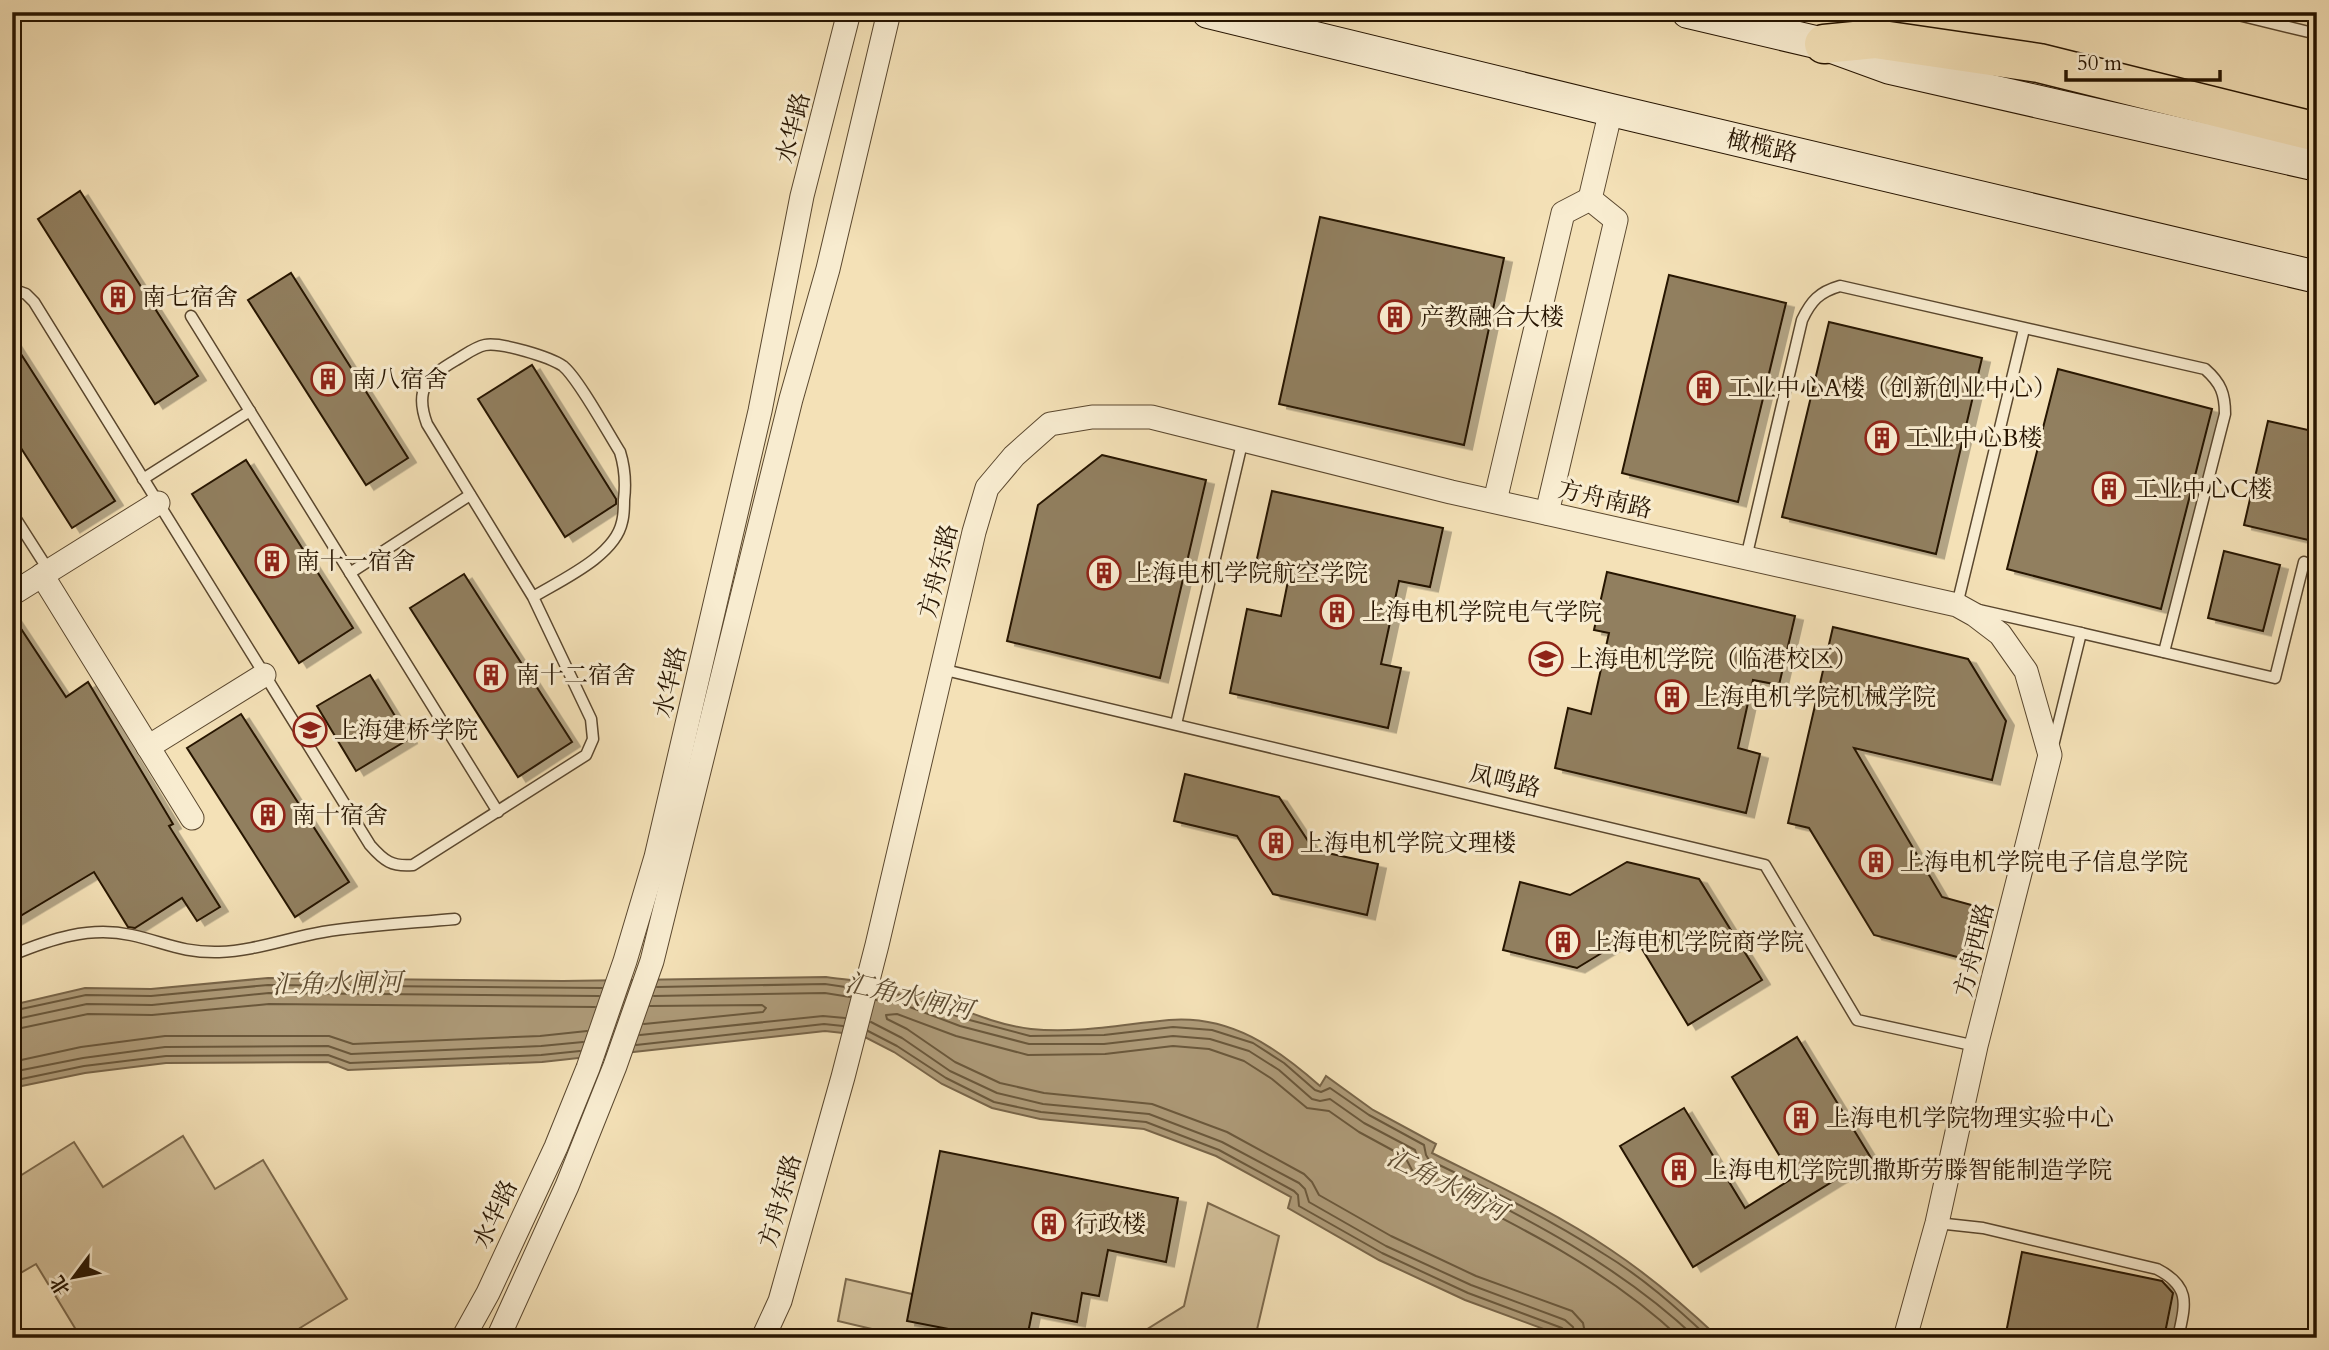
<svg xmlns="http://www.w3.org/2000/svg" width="2329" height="1350" font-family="Cardo,'Noto Serif SC',serif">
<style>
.green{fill:#d1be98;stroke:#7c694c;stroke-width:2}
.water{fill:#ae9b79;stroke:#786549;stroke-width:2}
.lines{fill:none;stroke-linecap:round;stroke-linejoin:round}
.shore{stroke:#6a583c;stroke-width:2}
.building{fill:#917f5f;stroke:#261400;stroke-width:2;filter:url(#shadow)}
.lane-casing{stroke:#5a472e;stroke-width:13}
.street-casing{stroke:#5a472e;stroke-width:25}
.secondary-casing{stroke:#261400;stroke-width:34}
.highway-casing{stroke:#261400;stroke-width:41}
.lane{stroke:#f8ecd0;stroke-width:10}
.street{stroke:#f8ecd0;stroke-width:23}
.secondary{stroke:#f8ecd0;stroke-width:32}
.highway{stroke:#f4e1b7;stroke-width:38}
.labels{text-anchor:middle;stroke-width:6;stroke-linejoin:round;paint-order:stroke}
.street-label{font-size:24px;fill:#261400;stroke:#f8ecd0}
.poi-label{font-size:24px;fill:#261400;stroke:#f8ecd0;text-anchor:start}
.water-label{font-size:26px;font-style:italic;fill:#5c4a30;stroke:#f8ecd0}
</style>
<defs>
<filter id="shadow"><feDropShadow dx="8" dy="4.5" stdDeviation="0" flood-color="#0004"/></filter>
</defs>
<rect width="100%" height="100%" fill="#f4e1b7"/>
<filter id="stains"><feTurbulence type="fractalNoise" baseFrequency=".00286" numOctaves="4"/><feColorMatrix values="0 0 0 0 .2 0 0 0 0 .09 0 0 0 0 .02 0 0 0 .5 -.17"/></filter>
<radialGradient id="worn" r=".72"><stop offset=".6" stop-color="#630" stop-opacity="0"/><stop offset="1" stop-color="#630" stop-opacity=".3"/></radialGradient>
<g class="green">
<path d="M183,1136L215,1189L263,1160L347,1299L300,1328L306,1338H81L36,1264L12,1278V1181L74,1142L103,1187Z"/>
<path d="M1208,1203L1279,1236L1255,1338H1133L1184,1306Z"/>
<path d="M846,1279L912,1294L995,1338H910L838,1321Z"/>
</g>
<path class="water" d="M826,977C852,981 880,981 905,989C947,1001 987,1024 1031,1029C1077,1034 1124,1024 1169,1020C1231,1015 1277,1048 1320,1086L1326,1076L1373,1110L1436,1144L1432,1153C1492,1183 1555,1212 1611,1250C1650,1276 1685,1306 1719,1338H1600L1591,1334L1590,1338H1568L1465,1300L1379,1260L1288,1208L1291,1197L1216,1156L1144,1129L1040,1119L992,1108L942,1084L894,1052L861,1035L825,1031L542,1062L348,1070L328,1062L166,1063L85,1073L12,1088V1005L85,988L151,989L268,978L563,981Z"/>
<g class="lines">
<g class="shore">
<path d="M657,987L825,984L852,988"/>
<path d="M879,992L902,995L962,1018L1030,1036L1104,1035L1173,1027L1212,1030L1253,1043L1284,1063L1315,1090L1321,1092L1330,1088L1369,1115L1424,1145L1426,1155L1429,1160C1489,1189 1548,1218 1604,1254C1642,1277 1676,1307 1709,1338"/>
<path d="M654,996L825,993L850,997"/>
<path d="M876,1000L899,1003L960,1026L1029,1044H1104L1173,1036L1210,1039L1249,1051L1279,1070L1312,1099L1320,1101L1330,1099L1364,1123L1415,1150L1419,1162L1425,1167C1522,1216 1617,1263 1696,1338"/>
<path d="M12,1011L86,995L151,996L268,985L602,988"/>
<path d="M12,1020L87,1004L152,1005L269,993L599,996"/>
<path d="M871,1022L902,1038L950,1071L997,1093L1043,1104L1149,1114L1222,1142L1299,1183L1305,1189L1309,1202L1386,1246L1471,1285L1565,1320L1573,1327L1575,1338"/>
<path d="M644,1024L763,1012L766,1008L762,1005L650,1006"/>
<path d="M12,1030L88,1014L152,1015L269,1004L595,1007"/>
<path d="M868,1031L897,1046L946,1078L994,1102L1041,1112L1146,1122L1219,1150L1294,1191L1298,1195L1299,1206L1382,1253L1468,1293L1562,1328L1566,1332L1567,1338"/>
<path d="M640,1035L823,1016L845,1018"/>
<path d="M636,1045L824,1024L843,1026"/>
<path d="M12,1062L81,1047L165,1036H329L353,1044L540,1036L587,1031"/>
<path d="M12,1072L83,1058L165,1047L328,1046L351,1054L541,1046L583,1042"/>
<path d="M12,1081L84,1066L166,1056L328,1055L350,1063L541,1055L580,1051"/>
<path d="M1586,1338L1583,1323L1572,1311L1476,1276L1391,1236L1319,1195L1312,1182L1304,1174L1227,1132L1152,1104L1044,1093L1000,1083L955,1062L907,1029L887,1019L886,1015L897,1014L956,1036L1028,1055L1105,1054L1173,1046L1209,1049L1244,1061L1272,1079L1307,1108L1329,1111L1359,1132L1405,1157L1412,1170L1420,1177C1511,1222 1605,1267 1680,1338"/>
</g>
</g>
<g class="building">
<path d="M80,191L198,376L155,404L38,219Z"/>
<path d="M1320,217L1504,258L1464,445L1279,404Z"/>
<path d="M291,273L408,458L366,485L248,300Z"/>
<path d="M1669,275L1786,303L1738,502L1622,473Z"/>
<path d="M1829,322L1982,358L1936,554L1782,517Z"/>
<path d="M12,340L115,501L72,528L12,434Z"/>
<path d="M532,365L616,499V504L565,537L478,399Z"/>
<path d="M2058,369L2212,409L2161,609L2007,569Z"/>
<path d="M2268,421L2317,432V542L2244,525Z"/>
<path d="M1102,455L1206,480L1160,678L1007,641L1038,505Z"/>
<path d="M246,460L353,628L299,663L192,494Z"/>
<path d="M1272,491L1443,528L1430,587L1399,581L1381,664L1401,668L1388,728L1230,693L1247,609L1281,616L1290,571L1256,563Z"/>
<path d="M2224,551L2280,565L2263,631L2208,618Z"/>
<path d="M1607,572L1795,616L1779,685L1753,680L1738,748L1760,754L1746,813L1555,768L1568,708L1591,714L1609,633L1594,630Z"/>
<path d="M464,574L572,742L518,777L410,608Z"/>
<path d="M12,615L66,697L88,682L173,824L169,826L220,907L197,921L182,898L135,928L128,927L94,872L12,921Z"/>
<path d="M1833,627L1968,659L2006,721L1992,780L1854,748L1942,897L1975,906L1961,958L1874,935L1809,828L1788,823Z"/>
<path d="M370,675L409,739L356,771L317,706Z"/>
<path d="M241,714L349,882L295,917L187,748Z"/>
<path d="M1185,774L1279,797L1314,850L1378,864L1367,915L1273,894L1237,836L1174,821Z"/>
<path d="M1627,862L1699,879L1762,980L1688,1025L1633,934L1577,968L1503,950L1520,882L1570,895Z"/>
<path d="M1797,1037L1871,1158L1693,1267L1620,1146L1684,1108L1745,1208L1793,1178L1732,1077Z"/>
<path d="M940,1151L1178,1198L1166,1262L1108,1250L1099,1296L1082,1293L1077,1322L1032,1313L1027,1338H995L907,1321Z"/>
<path d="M2022,1252L2162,1281L2173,1293L2164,1338H2005Z"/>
</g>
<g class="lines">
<defs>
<g id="lane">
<path d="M2226,12L2317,34"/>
<path d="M12,289L26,294L34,302L370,845C384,861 392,867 413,865L586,755L593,739L591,719L533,597L427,424C414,389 427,377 456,360C465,355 475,347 485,345C501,342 550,357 563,366C578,378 608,433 620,452C625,468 626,483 624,500C624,507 624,515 622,522C615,556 561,580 533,597"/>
<path d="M191,316L498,812"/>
<path d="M143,479L250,411"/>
<path d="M12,513L49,571"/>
<path d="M1746,558L1802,320C1811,301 1819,292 1840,286L2205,369C2221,383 2225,394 2225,414L2164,652"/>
<path d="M350,573L470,495"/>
<path d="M1957,605L2024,329"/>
<path d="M1979,610L2081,633L2053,746"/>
<path d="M2081,633L2275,678L2304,562"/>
<path d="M941,669L1765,865L1857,1020L1976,1046"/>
<path d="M1176,724L1243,439"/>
<path d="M12,955C51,939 89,926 131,935C164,942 182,953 219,952C254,951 288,938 323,932C367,925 411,923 455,919"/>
<path d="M1937,1223L1983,1228L2157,1269C2192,1287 2185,1305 2178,1338"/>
</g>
<g id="street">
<path d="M1590,199L1611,110"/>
<path d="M1495,501L1563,213L1590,199L1616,220L1547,513"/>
<path d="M42,575L192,818"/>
<path d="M12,594L158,503"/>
<path d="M148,747L264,675"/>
<path d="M463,1338L488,1293L556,1147L588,1068L625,961L656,857L760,411L802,196L849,12"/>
<path d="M498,1338L567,1186L615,1066L652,961L791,399L828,269L889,12"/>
<path d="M763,1338L780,1301L843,1077L877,945L974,532L987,488L1014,456L1050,424L1092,417H1151L1451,492L1957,605L1975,615L2000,634L2026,671L2050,755L1976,1046L1937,1223L1905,1338"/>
</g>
<g id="secondary">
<path d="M1208,12L1611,110L2317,277"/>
<path d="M1688,12L1824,44L1890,68L2317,165"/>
</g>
<path id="highway" d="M1824,44L1875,39L2039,63L2317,132"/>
</defs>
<use href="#lane" class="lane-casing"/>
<use href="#street" class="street-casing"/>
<use href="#secondary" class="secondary-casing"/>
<use href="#highway" class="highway-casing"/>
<use href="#lane" class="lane"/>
<use href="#street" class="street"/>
<use href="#secondary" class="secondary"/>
<use href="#highway" class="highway"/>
</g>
<defs>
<symbol id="building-ring" viewBox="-11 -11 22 22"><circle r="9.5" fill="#f8ecd0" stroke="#8f2418" stroke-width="1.5"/><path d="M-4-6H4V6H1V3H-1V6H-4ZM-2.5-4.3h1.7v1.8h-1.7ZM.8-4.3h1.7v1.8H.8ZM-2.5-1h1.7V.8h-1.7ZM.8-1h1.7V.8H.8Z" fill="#8f2418"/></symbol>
<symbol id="university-ring" viewBox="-11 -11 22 22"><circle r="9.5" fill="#f8ecd0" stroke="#8f2418" stroke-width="1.5"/><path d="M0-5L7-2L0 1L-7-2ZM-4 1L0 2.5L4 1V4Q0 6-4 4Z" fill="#8f2418"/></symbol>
</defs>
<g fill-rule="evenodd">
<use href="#building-ring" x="99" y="278" width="38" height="38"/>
<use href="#building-ring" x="1376" y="298" width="38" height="38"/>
<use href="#building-ring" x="309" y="360" width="38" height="38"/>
<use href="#building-ring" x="1685" y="369" width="38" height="38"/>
<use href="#building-ring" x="1863" y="419" width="38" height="38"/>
<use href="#building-ring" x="2090" y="470" width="38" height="38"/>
<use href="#building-ring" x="253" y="542" width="38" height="38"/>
<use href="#building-ring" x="1085" y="554" width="38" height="38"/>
<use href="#building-ring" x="1318" y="593" width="38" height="38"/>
<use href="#university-ring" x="1527" y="640" width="38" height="38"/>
<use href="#building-ring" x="472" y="656" width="38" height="38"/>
<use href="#building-ring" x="1653" y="678" width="38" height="38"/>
<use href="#university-ring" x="291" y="711" width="38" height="38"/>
<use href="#building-ring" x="249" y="796" width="38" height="38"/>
<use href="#building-ring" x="1257" y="824" width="38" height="38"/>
<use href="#building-ring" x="1857" y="843" width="38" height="38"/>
<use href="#building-ring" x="1544" y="923" width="38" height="38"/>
<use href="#building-ring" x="1782" y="1099" width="38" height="38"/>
<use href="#building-ring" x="1660" y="1151" width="38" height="38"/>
<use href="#building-ring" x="1030" y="1205" width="38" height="38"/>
</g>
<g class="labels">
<g class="street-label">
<text transform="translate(793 128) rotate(-76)" y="8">水华路</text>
<text transform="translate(1762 146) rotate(13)" y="8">橄榄路</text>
<text transform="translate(1605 499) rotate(13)" y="8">方舟南路</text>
<text transform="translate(938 571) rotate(-76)" y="8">方舟东路</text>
<text transform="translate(670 682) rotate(-77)" y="8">水华路</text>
<text transform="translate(1505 781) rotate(13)" y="8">凤鸣路</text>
<text transform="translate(1974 950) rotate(-76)" y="8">方舟西路</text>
<text transform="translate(780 1201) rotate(-74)" y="8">方舟东路</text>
<text transform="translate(495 1214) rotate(-65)" y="8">水华路</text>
</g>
<g class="poi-label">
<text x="142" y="305">南七宿舍</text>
<text x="1420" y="325">产教融合大楼</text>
<text x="352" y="387">南八宿舍</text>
<text x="1728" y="396">工业中心A楼（创新创业中心）</text>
<text x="1906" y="446">工业中心B楼</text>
<text x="2134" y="497">工业中心C楼</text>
<text x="296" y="569">南十一宿舍</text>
<text x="1128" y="581">上海电机学院航空学院</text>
<text x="1362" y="620">上海电机学院电气学院</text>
<text x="1570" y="667">上海电机学院（临港校区）</text>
<text x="516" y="683">南十二宿舍</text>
<text x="1696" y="705">上海电机学院机械学院</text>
<text x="334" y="738">上海建桥学院</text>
<text x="292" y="823">南十宿舍</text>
<text x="1300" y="851">上海电机学院文理楼</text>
<text x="1900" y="870">上海电机学院电子信息学院</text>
<text x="1588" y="950">上海电机学院商学院</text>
<text x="1826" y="1126">上海电机学院物理实验中心</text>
<text x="1704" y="1178">上海电机学院凯撒斯劳滕智能制造学院</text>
<text x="1074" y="1232">行政楼</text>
</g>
<g class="water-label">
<text transform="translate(337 983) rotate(-1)" y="9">汇角水闸河</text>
<text transform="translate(909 996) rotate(13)" y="9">汇角水闸河</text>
<text transform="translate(1447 1184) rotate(27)" y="9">汇角水闸河</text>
</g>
</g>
<rect width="2329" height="1350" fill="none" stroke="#f4e1b7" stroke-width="42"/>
<rect x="14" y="14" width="2301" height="1322" fill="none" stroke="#261400" stroke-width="3.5"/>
<rect x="21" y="21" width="2287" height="1308" fill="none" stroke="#261400" stroke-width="2"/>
<g transform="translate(74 1277) rotate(238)" stroke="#f8ecd0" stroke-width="5" paint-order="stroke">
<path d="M0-5L12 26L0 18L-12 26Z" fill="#261400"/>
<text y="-10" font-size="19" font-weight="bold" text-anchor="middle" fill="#261400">北</text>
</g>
<path d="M2066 70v10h154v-10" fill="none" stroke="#261400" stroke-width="3.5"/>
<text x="2077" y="70" font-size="21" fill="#261400" stroke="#f8ecd0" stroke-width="5" paint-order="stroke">50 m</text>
<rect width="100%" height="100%" filter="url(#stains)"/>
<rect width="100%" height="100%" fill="url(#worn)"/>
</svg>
